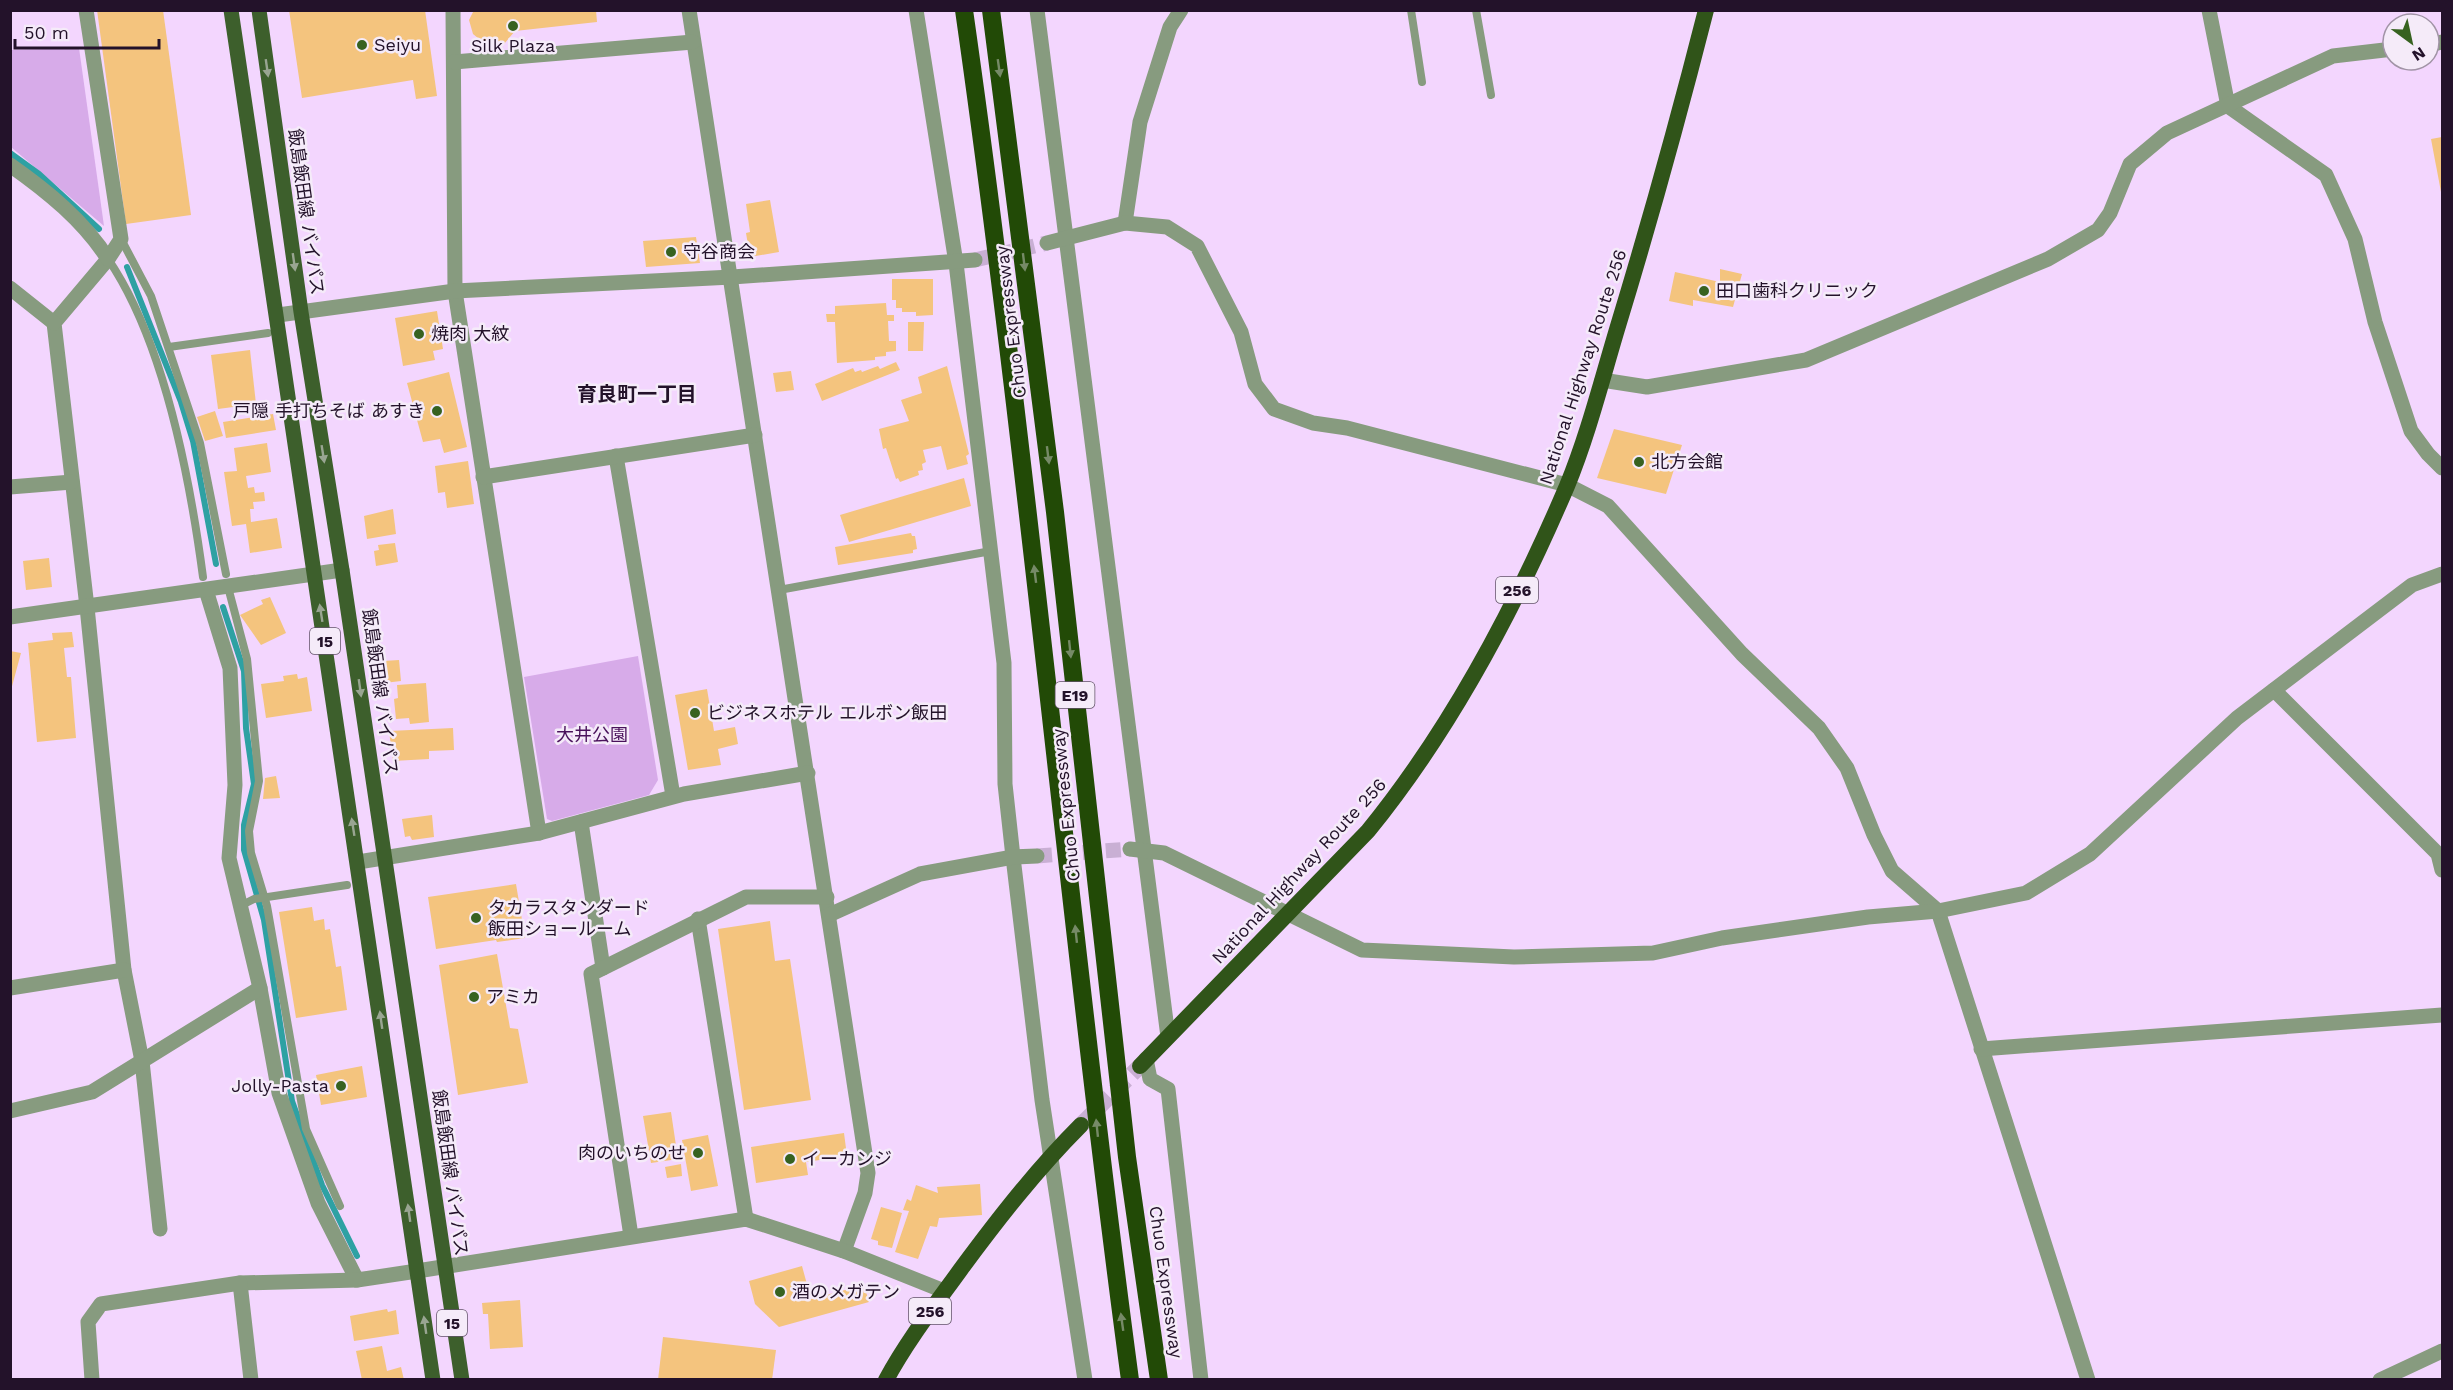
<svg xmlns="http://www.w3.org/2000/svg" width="2453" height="1390" font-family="'Work Sans','Noto Sans JP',sans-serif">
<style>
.green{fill:#d7abe9}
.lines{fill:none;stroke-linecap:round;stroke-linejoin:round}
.stream{stroke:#2ea1a3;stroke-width:6}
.building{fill:#f4c47e}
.minor-tunnel{stroke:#c9afd4;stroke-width:15;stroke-dasharray:15 8;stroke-linecap:butt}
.trunk-tunnel{stroke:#c9afd4;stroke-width:16;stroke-dasharray:16 8;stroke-linecap:butt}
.service{stroke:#879b7f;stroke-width:8}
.minor{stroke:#879b7f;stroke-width:15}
.tertiary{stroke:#879b7f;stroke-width:15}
.primary{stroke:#3d5f2c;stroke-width:15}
.trunk{stroke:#305419;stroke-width:16}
.motorway{stroke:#224a06;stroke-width:18}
.oneway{fill:#99a592}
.oneway2{fill:#768a67}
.poi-dot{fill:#376220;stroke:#f5ebf9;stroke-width:2}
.labels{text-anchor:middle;stroke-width:5;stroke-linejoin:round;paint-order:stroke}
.shield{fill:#f5ebf9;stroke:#625368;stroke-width:1.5}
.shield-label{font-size:16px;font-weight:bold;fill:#23122a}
.poi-label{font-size:18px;fill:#23122a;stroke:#f5ebf9;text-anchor:start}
.street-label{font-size:18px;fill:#23122a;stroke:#f5ebf9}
.park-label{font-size:18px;fill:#49115b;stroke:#f5ebf9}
.neighbourhood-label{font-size:20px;font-weight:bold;fill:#23122a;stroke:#f5ebf9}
</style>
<rect width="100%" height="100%" fill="#f3d6fe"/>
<g class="green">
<path d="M79,48L104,226L11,147V50Z"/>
<path d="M638,656L658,780L649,795L552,821L547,819L524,677Z"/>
</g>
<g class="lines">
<g class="stream">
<path d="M10,153L39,174L99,229"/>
<path d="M127,267L181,402L193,441L216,564"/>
<path d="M223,607L244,671L246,728L254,784L244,825V850L264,920L292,1101L322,1185L357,1256"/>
</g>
</g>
<g class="building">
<path d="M97,10H163L191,215L126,224Z"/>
<path d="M289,10H425L437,96L416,99L413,80L302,98Z"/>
<path d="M474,10H596L597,22L515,31L504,44L493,45L484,43L473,34L469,20Z"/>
<path d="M2442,137V192H2441L2431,139Z"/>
<path d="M770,200L779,252L750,257L746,233L750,232L746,204Z"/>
<path d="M696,237L700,263L646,267L643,241Z"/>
<path d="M1720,269L1742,274L1733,307L1693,300V306L1669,301L1675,272L1720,282Z"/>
<path d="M892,279H933V315L916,316V312H902V308H896V300H892Z"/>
<path d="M886,303L887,315H894V321H888L889,341H896V351L886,352V356L875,357V360L837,363L835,322H827L826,314H835V306Z"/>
<path d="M437,311L443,349L433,351L435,360L403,366L395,318Z"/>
<path d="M908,322H924L923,351H908Z"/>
<path d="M250,350L256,404L218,409L211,355Z"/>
<path d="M896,362L900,370L822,401L815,384L853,368L855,372L861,370L862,372L878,366L880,369Z"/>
<path d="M947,366L969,454L966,456L968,464L947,470L941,446L923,450L926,462L922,464L923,470L918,471L919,475L900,482L898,478L896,479L886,448L883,449L879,429L909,421L901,400L922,393L918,377Z"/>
<path d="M791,371L794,390L776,392L773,373Z"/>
<path d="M449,372L467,447L444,453L440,439L423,442L407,383Z"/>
<path d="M215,411L223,436L205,441L197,417Z"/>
<path d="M273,414L276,430L226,438L223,422Z"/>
<path d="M1614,429L1682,445L1666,494L1597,478Z"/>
<path d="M267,443L271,472L246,476L248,488L254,487L255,493L264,492L265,501L253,502L254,509H250L251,522L277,518L282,548L250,553L246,524L232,526L224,472L237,471L234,448Z"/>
<path d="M468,461L474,504L447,508L445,492L438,493L435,466Z"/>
<path d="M964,478L971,506L849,542L840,515Z"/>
<path d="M393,509L396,534L367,539L364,516Z"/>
<path d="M911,533L912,536H915L917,549L913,550V553L838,565L835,547Z"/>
<path d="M395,543L398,562L376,566L374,551L379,550L378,545Z"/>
<path d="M49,558L52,587L26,590L23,561Z"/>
<path d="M270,597L286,633L261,645L240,615L263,604L261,600Z"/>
<path d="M72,632L74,647L64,648L67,677H71L76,738L37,742L28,643L53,640L52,633Z"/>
<path d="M10,651L21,653L11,690H10Z"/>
<path d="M399,660L401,681L384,683L383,661Z"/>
<path d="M297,674L298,679L307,677L312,711L266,718L261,684L284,681L283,676Z"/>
<path d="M426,683L429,722L410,724L409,718L396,719L394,699L398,698L397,685Z"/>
<path d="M707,689L714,731L735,727L738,744L718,749L721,765L688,770L675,695Z"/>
<path d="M453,728L454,750L429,751V759L393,761L389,731Z"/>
<path d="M276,776L280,798L263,799L265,778Z"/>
<path d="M432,815L434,837L412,840L410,836L405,837L402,819Z"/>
<path d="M516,884L525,938L497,942L496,940L436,949L428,897Z"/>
<path d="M312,907L314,921L324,919L325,930L330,929L336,967L341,966L347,1010L296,1018L279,912Z"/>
<path d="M770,921L775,961L790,959L811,1100L744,1110L718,929Z"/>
<path d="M497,954L510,1028L518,1029L528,1083L458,1095L439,965Z"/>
<path d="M362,1066L367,1097L321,1105L316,1075Z"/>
<path d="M671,1112L678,1159L651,1163L643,1116Z"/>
<path d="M844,1133L847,1156L806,1162L808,1175L756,1183L751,1147Z"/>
<path d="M708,1135L718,1186L691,1191L682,1140Z"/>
<path d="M681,1164L682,1176L667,1178L665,1167Z"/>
<path d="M980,1184L982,1215L939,1218L937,1227L930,1226L918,1259L895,1252L909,1211L903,1210L907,1199L911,1201L916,1185L938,1193L937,1187Z"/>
<path d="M881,1207L902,1213L892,1248L878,1245V1241L871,1239Z"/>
<path d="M802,1266L811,1299L864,1285L869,1302L779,1327L755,1304L749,1281Z"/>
<path d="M520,1300L523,1347L490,1349L488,1314H483L482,1303Z"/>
<path d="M387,1309L388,1312L396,1310L399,1334L354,1341L350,1316Z"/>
<path d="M663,1337L776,1350L772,1380H658Z"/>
<path d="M382,1346L387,1371L401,1367L404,1380H362L356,1351Z"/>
</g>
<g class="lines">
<g class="minor-tunnel">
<path d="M975,260L1047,243"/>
<path d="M1037,856L1130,849"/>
</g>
<path class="trunk-tunnel" d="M1081,1125L1140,1066"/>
<g class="service">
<path d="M1411,10L1422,82"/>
<path d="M1476,10L1491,95"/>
<path d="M121,239L151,296L200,443L226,574"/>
<path d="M108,259C164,341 190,479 203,577"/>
<path d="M169,347L268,333"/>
<path d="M228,587L247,659L259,781L249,831L251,853L267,906L306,1129L340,1206"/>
<path d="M779,590L991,551"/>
<path d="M242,905L254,899L347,885"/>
</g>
<g class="minor">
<path d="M86,10L121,239L108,259L54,323L87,607L124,970L142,1061L160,1229"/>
<path d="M453,10L455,291L539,833"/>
<path d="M689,10L868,1173L865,1193L844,1251"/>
<path d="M916,10L956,263L1004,663L1005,784L1013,857L1042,1100L1085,1380"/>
<path d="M1037,10L1168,1037"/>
<path d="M2209,10L2228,106L2326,175L2355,239L2375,322L2411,431L2428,454L2442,468"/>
<path d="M2429,45L2442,42"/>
<path d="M454,62L693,42"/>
<path d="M10,165C47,191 84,221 108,259"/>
<path d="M1125,223L1140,122L1170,27L1181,10"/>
<path d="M1047,243L1125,223L1167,227L1197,246L1241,332L1255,384L1274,409L1313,423L1347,428L1567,485L1608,506L1742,654L1819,728L1847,768L1874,835L1892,871L1938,911L2088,1380"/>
<path d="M10,288L54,323"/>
<path d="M278,315L455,291L732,277L975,260"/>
<path d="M1602,380L1647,387L1806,360L2048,259L2098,230L2110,213L2130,164L2167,133L2333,56L2393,49"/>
<path d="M616,456L673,796"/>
<path d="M483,477L755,435"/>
<path d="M10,487L72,482"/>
<path d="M206,590L230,668L235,785L229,858L260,988L279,1093L318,1203L357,1280L417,1271"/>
<path d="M10,617L342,570"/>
<path d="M2274,690L2438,854L2442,870"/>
<path d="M581,822L603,968"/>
<path d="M1130,849L1164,853L1362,950L1514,957L1653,953L1722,938L1868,917L1938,911L2026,893L2090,854L2237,718L2412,585L2442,574"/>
<path d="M358,862L539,833L684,794L808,773"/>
<path d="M829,915L920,874L1013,857L1037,856"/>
<path d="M698,919L746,1219"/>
<path d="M10,988L124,970"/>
<path d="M1981,1049L2442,1015"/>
<path d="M1146,1059L1150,1079L1168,1089L1201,1380"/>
<path d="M10,1111L92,1092L260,988"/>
<path d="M631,1236L591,974L746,897H827"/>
<path d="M240,1283L357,1280"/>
<path d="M92,1380L88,1322L101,1304L240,1283L251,1380"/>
<path d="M2380,1380L2442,1351"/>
</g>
<path class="tertiary" d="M417,1271L746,1219L844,1251L944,1291"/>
<g class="primary">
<path d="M231,10L433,1380"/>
<path d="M259,10L301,312L342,570L462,1380"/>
</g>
<g class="trunk">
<path d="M1140,1066L1368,831C1452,728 1515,608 1567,486C1588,435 1602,379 1618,326C1650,221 1679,116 1706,10"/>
<path d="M886,1380C907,1341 935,1305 961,1269C998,1219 1036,1170 1081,1125"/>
</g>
<g class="motorway">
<path d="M964,10C1029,466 1069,924 1130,1380"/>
<path d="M991,10L1055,512L1127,1157L1159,1380"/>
</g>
</g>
<defs><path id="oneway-solid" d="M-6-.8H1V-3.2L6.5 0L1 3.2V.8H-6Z" transform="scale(1.5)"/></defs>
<g class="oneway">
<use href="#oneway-solid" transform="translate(267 68) rotate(82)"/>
<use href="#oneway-solid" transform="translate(294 262) rotate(82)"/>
<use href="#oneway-solid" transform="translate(323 454) rotate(81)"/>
<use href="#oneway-solid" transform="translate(321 613) rotate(-99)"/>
<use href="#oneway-solid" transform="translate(360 688) rotate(82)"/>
<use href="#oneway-solid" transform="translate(353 827) rotate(-99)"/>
<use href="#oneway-solid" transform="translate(381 1020) rotate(-98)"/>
<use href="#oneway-solid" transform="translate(409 1213) rotate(-98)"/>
<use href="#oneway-solid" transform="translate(425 1325) rotate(-98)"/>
</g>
<g class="oneway2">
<use href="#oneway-solid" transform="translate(999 68) rotate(82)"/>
<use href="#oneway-solid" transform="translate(1024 262) rotate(83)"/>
<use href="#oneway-solid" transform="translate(1048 455) rotate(83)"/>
<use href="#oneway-solid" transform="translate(1035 574) rotate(-97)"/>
<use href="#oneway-solid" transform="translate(1070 649) rotate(84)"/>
<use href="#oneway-solid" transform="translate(1076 934) rotate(-96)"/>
<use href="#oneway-solid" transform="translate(1097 1128) rotate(-96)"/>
<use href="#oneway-solid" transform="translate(1122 1322) rotate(-98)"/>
</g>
<g class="poi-dot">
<circle cx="513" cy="26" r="6"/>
<circle cx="362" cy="45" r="6"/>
<circle cx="671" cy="252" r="6"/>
<circle cx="1704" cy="291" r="6"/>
<circle cx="419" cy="334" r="6"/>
<circle cx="437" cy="411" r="6"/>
<circle cx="1639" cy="462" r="6"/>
<circle cx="695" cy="713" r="6"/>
<circle cx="476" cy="918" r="6"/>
<circle cx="474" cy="997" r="6"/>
<circle cx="341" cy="1086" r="6"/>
<circle cx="698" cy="1153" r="6"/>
<circle cx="790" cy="1159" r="6"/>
<circle cx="780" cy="1292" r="6"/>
</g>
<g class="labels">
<g class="shield">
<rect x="1496" y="577" width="42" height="26" rx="4.5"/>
<rect x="310" y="628" width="30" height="26" rx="4.5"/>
<rect x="1055.5" y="682" width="39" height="26" rx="4.5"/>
<rect x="909" y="1298" width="42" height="26" rx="4.5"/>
<rect x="437" y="1310" width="30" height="26" rx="4.5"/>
</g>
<g class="shield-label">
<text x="1517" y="596">256</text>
<text x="325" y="647">15</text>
<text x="1075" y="701">E19</text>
<text x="930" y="1317">256</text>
<text x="452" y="1329">15</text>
</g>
<g class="poi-label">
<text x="374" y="51">Seiyu</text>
<text x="513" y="52" text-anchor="middle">Silk Plaza</text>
<text x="683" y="258">守谷商会</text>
<text x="1716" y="297">田口歯科クリニック</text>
<text x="431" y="340">焼肉 大紋</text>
<text x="425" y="417" text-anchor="end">戸隠 手打ちそば あすき</text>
<text x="1651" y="468">北方会館</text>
<text x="707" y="719">ビジネスホテル エルボン飯田</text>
<text x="488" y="914">タカラスタンダード<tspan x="488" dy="21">飯田ショールーム</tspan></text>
<text x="486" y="1003">アミカ</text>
<text x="329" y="1092" text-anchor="end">Jolly-Pasta</text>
<text x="686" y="1159" text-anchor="end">肉のいちのせ</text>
<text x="802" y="1165">イーカンジ</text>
<text x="792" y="1298">酒のメガテン</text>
</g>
<g class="street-label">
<text transform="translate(306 212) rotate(82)" y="6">飯島飯田線 バイパス</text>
<text transform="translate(1011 322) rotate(-97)" y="6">Chuo Expressway</text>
<text transform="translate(1583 367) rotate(-72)" y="6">National Highway Route 256</text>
<text transform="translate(380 692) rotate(82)" y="6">飯島飯田線 バイパス</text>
<text transform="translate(1066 805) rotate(-96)" y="6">Chuo Expressway</text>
<text transform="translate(1299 871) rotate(-47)" y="6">National Highway Route 256</text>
<text transform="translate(450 1173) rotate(82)" y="6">飯島飯田線 バイパス</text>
<text transform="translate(1166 1282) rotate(82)" y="6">Chuo Expressway</text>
</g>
<g class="park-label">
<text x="592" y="741">大井公園</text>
</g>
<g class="neighbourhood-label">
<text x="637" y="401">育良町一丁目</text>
</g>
</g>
<rect width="2453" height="1390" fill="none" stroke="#23122a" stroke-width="24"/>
<g transform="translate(2411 42) rotate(147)"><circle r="28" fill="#f5ebf9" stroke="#a194a6" stroke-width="1.5"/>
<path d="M0-4.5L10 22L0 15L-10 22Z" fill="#376220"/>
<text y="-9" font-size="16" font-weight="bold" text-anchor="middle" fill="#23122a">N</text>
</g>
<path d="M15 39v9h144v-9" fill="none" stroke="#23122a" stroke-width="3"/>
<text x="24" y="39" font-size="18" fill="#23122a" stroke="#f5ebf9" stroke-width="4.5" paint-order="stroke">50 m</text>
</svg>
